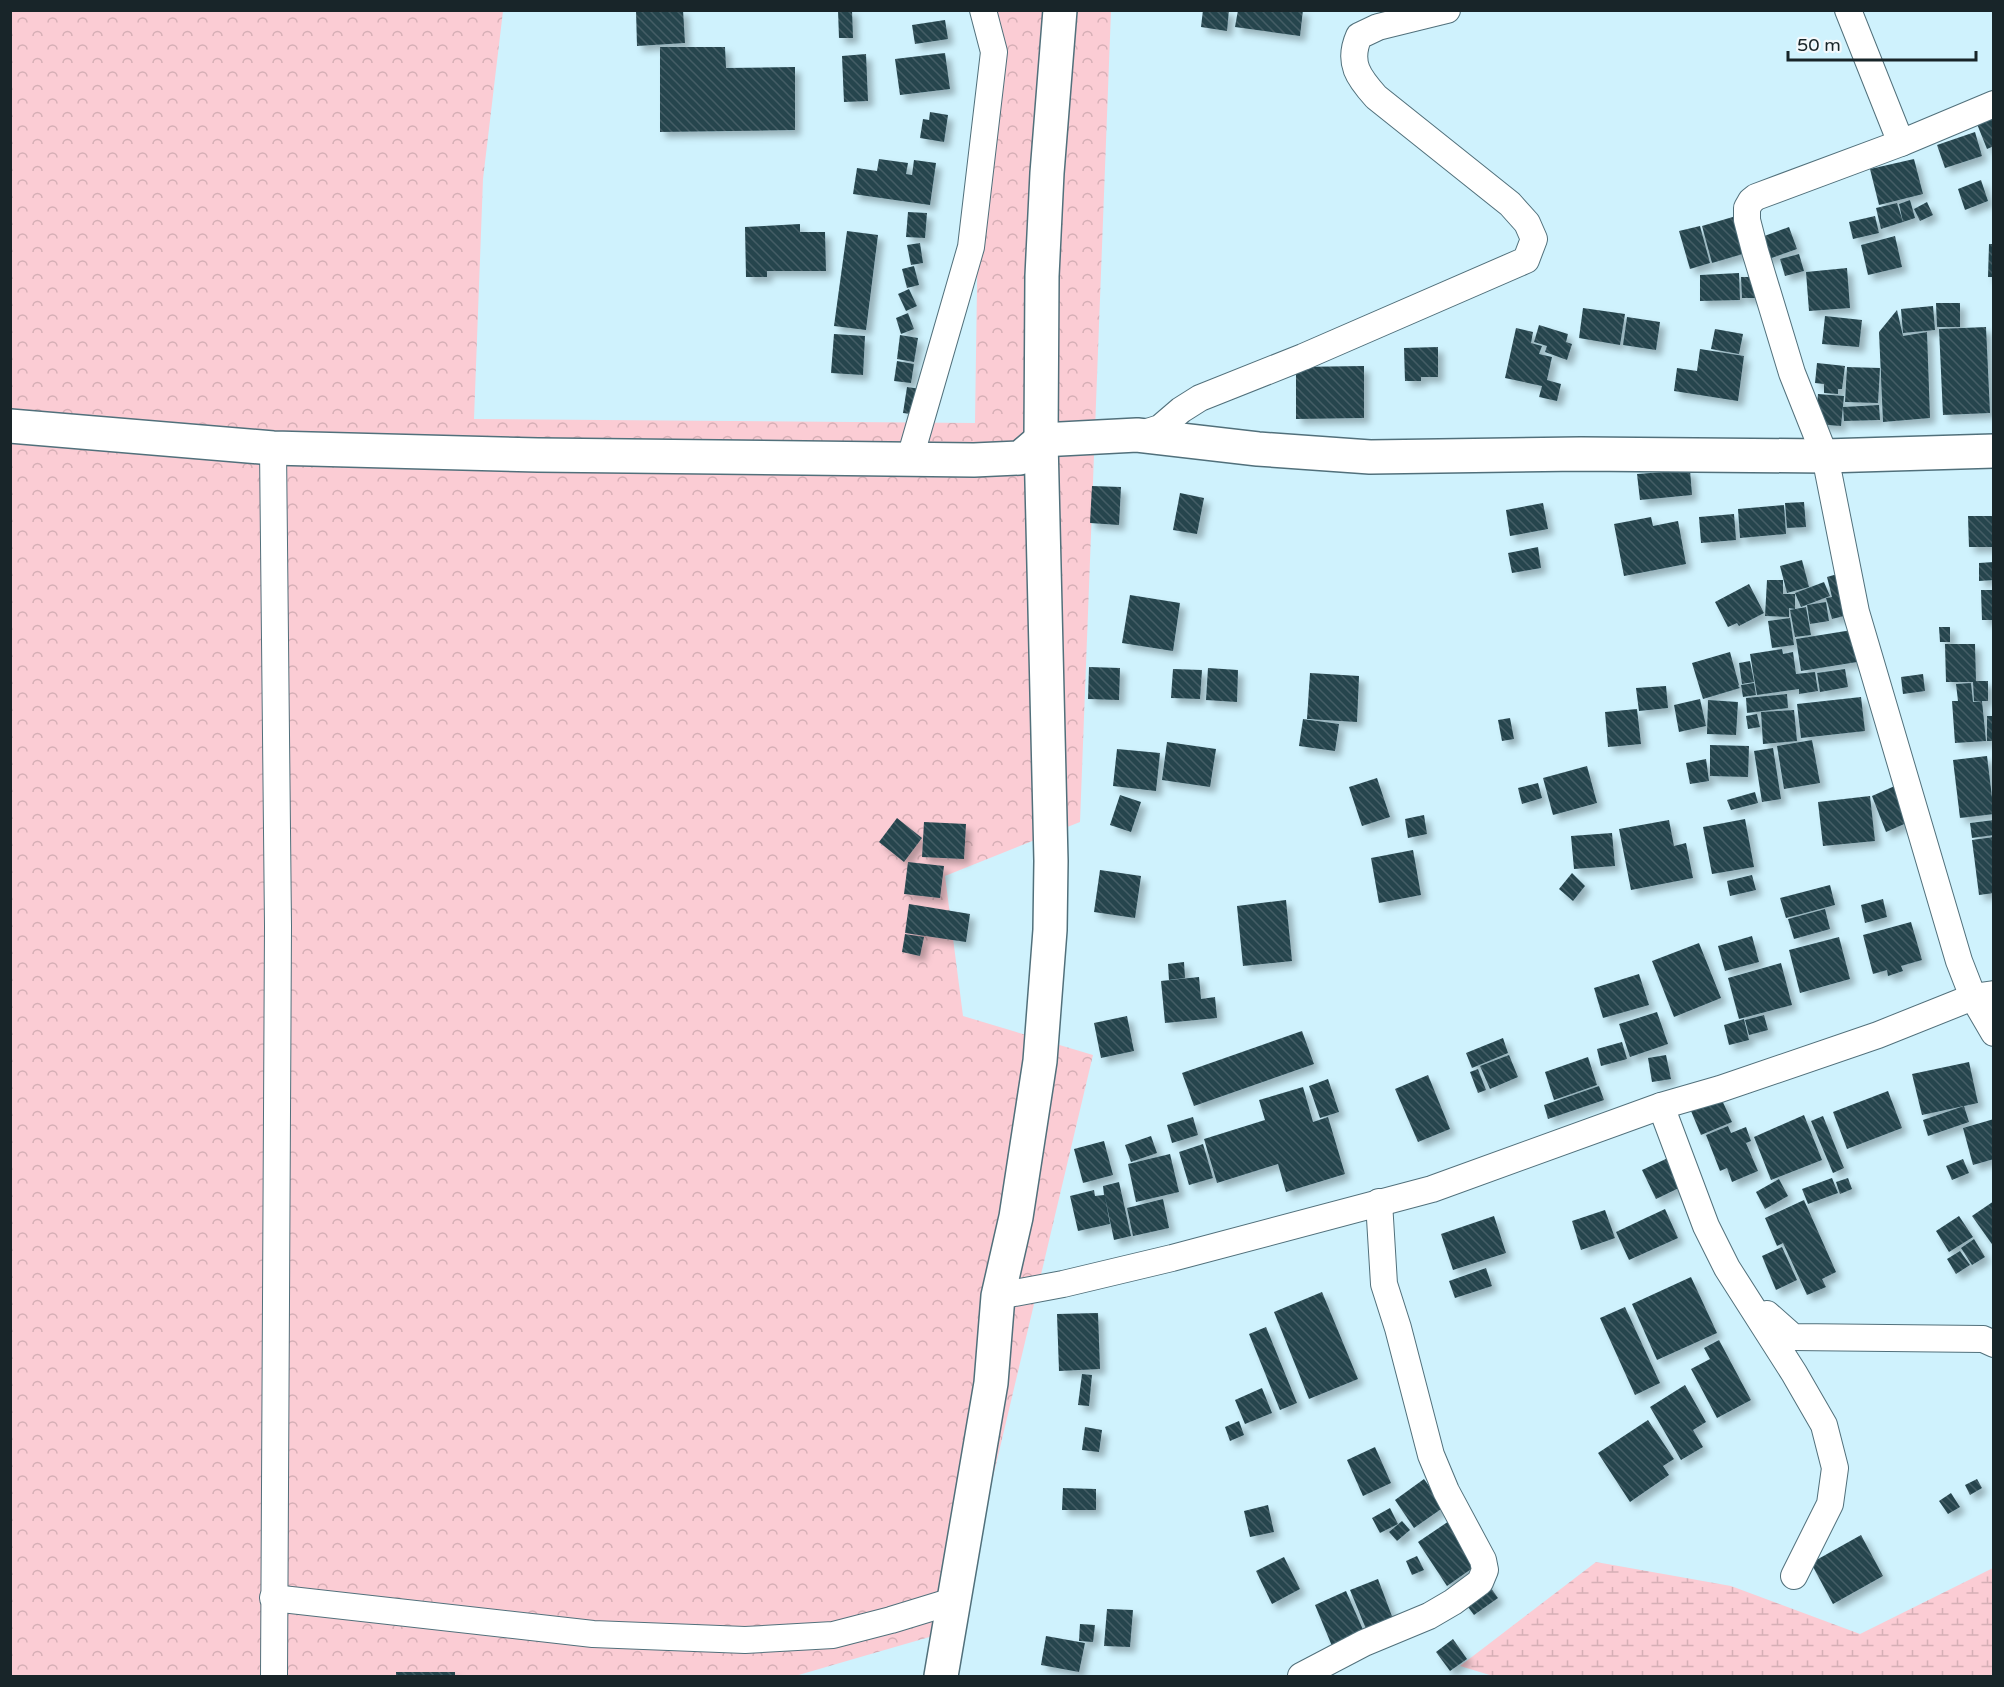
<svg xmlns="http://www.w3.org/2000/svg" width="2004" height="1687" font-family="'Varela Round',sans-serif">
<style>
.forest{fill:url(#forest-crowns)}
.wetland{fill:url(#wetland-marsh)}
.building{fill:url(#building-back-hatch);filter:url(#shadow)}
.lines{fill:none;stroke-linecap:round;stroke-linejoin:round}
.street-casing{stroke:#51707b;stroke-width:28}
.secondary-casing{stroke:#51707b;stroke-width:36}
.primary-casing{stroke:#51707b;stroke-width:36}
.street{stroke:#fff;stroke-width:26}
.secondary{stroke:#fff;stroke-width:33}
.primary{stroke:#fff;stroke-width:33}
</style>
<defs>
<pattern id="forest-crowns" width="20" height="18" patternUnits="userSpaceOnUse" patternTransform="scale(1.5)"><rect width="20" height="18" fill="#fbccd4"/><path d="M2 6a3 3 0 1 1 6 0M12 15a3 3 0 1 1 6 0" fill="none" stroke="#d6afb6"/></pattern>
<pattern id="wetland-marsh" width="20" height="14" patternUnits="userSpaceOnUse" patternTransform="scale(1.5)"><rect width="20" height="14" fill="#fbccd4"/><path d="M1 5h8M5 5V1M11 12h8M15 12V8" fill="none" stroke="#d6afb6"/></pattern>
<pattern id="building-back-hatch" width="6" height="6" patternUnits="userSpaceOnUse" patternTransform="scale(1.5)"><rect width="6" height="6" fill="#26454e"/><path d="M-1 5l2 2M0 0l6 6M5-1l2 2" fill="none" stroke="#445d65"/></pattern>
<filter id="shadow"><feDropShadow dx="5.5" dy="5.5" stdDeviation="3" flood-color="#0004"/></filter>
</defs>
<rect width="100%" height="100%" fill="#cff2fd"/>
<path class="forest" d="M11,11H503L483,179L474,419L975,423L981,11H1111L1080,822L945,876L963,1016L1093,1055L957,1629L795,1676H11Z"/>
<path class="wetland" d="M1596,1562L1731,1586L1860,1634L1993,1568V1676H1493L1460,1666Z"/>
<g class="building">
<path d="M636,10H683L685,43L637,46Z"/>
<path d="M838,10H852L853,38H839Z"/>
<path d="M1203,10H1229L1227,31L1201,27Z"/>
<path d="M1238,10H1303L1300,36L1235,27Z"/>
<path d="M945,20L948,39L915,44L912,25Z"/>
<path d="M660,47H725L726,68L795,67V130L660,132Z"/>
<path d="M945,53L950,89L900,95L895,59Z"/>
<path d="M866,54L868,101L844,102L842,56Z"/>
<path d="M930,112L948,115L944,142L920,138L923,119L929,120Z"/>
<path d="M1994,117V146L1987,149L1977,124Z"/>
<path d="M1975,132L1982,156L1945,168L1937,145Z"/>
<path d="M879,159L908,163L906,174L912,175L914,160L936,163L930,205L853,194L857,168L877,171Z"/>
<path d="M1914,159L1923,194L1879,205L1870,169Z"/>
<path d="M1981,180L1988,201L1965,210L1958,189Z"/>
<path d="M1910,200L1915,218L1903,222L1899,204Z"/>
<path d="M1927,202L1933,215L1920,221L1914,209Z"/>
<path d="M1897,203L1903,222L1881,229L1876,208Z"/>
<path d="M908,212L927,213L925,238L906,237Z"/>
<path d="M1743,214L1753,251L1712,263L1702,226Z"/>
<path d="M1875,216L1879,233L1853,239L1849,222Z"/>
<path d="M800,224V232H825L826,271H767V277H746L745,227Z"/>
<path d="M1700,226L1710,263L1690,269L1679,231Z"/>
<path d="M1789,227L1797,249L1763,261L1756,239Z"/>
<path d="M847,231L878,235L866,330L834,326Z"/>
<path d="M1895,236L1902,267L1868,275L1861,245Z"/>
<path d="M920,243L923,263L911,265L907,245Z"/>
<path d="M1989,244H1994V277H1988Z"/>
<path d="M1799,254L1804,271L1785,276L1780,259Z"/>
<path d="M914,266L919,285L907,288L902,269Z"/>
<path d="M1847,268L1850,308L1809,311L1806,272Z"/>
<path d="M1739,273L1740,300L1700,301V275Z"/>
<path d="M1741,277H1762L1763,298H1742Z"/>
<path d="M909,289L917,306L906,311L898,294Z"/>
<path d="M1936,303H1960V327H1937Z"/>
<path d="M1933,306L1935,330L1903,333L1901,309Z"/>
<path d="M1583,308L1625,314L1620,345L1579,338Z"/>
<path d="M1897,310L1903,336L1927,332L1930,418L1883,422L1879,332Z"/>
<path d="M908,313L914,329L901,334L896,318Z"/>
<path d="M1825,316L1862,320L1859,347L1822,344Z"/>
<path d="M1627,317L1660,322L1656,350L1623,345Z"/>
<path d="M1539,325L1568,334L1566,342L1572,344L1567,360L1545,352L1547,346L1534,342Z"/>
<path d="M1986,327L1990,413L1943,415L1939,329Z"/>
<path d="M1516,328L1533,332L1531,343L1542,346L1539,354L1552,357L1547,380L1561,384L1557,401L1539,397L1542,386L1505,378Z"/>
<path d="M1715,329L1743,334L1739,354L1711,349Z"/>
<path d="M834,334L865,336L863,375L831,373Z"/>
<path d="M900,335L918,338L914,362L897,359Z"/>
<path d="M1438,347V377H1421V381H1405L1404,348Z"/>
<path d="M1700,349L1744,356L1738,401L1674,391L1677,368L1697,371Z"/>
<path d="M897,361L914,364L911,383L894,381Z"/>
<path d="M1817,363L1845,366L1842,389H1838V394L1824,393V384L1815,383Z"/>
<path d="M1364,366V418L1296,419V367Z"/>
<path d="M1847,367L1880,368L1878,403L1845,402Z"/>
<path d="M907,387L921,389L918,415L903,413Z"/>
<path d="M1818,394L1844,396L1841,426L1815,424Z"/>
<path d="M1879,405L1880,420L1844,421L1843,407Z"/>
<path d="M1690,470L1692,495L1640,500L1637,474Z"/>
<path d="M1092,486L1121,487L1119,525L1090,523Z"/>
<path d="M1180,493L1204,498L1197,534L1173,530Z"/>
<path d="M1804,502L1806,527L1787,528L1785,503Z"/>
<path d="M1543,503L1548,529L1510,536L1506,510Z"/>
<path d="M1784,505L1786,534L1740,538L1738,509Z"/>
<path d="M1734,514L1736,540L1701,543L1699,517Z"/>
<path d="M1968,516H1994V547H1969Z"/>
<path d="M1651,517L1653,526L1678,521L1686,564L1624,576L1614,524Z"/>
<path d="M1538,547L1541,568L1512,573L1508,553Z"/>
<path d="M1802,560L1809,587L1787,593L1780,566Z"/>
<path d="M1994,562V580L1979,581V563Z"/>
<path d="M1841,573L1852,614L1832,619L1826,598L1832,597L1827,577Z"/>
<path d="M1767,580H1783V594H1795V609L1789,608V617L1765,616Z"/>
<path d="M1824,582L1830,596L1801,607L1795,593Z"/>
<path d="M1749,584L1764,613L1739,626L1737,623L1728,627L1715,602Z"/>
<path d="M1981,590H1994V620H1982Z"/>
<path d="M1130,595L1180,603L1173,651L1122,643Z"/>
<path d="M1826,602L1829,621L1810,624L1807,605Z"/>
<path d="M1806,607L1811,635L1795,637L1790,610Z"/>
<path d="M1790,618L1794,645L1772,648L1768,621Z"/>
<path d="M1939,627H1950V642H1940Z"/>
<path d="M1852,630L1857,662L1801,671L1796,639Z"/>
<path d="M1945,644H1975L1976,681H1988V701H1974L1973,682H1946Z"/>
<path d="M1782,649L1783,654L1793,652L1796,674L1815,672L1818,691L1799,694V689L1757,695L1750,654Z"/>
<path d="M1730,652L1739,685L1738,686L1740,688L1703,699L1692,663Z"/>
<path d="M1750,661L1754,682L1742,684L1739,663Z"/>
<path d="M1089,667L1120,668L1119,700L1088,699Z"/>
<path d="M1208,668L1238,670L1237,702L1206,700Z"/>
<path d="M1173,669L1202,670L1200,699L1171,698Z"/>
<path d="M1845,669L1848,687L1820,692L1817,673Z"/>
<path d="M1310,673L1359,676L1357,722L1307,719Z"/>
<path d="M1923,674L1925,691L1903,694L1901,677Z"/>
<path d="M1754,683L1756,695L1743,697L1741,685Z"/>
<path d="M1971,683L1973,702L1982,701L1986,741L1955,743L1952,701H1958L1956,684Z"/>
<path d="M1666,686L1668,708L1639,711L1636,688Z"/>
<path d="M1787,694L1788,708L1747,713L1746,698Z"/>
<path d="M1861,697L1865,731L1801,738L1797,704Z"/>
<path d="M1700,699L1706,726L1679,732L1674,705Z"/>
<path d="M1708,700L1738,702L1736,735L1707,734Z"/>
<path d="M1637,709L1641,744L1608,747L1605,712Z"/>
<path d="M1794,710L1797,741L1763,744L1761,712Z"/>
<path d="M1757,714L1760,727L1748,729L1746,716Z"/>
<rect x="1987" y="716" width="7" height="25"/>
<path d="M1510,718L1514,739L1502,741L1498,720Z"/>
<path d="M1303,719L1339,724L1335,751L1299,746Z"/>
<path d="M1812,740L1820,783L1784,789L1777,746Z"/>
<path d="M1167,742L1216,749L1210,787L1162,780Z"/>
<path d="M1710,745L1749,746L1748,777L1710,776Z"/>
<path d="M1773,748L1781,799L1762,802L1754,751Z"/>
<path d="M1117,749L1160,753L1156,791L1113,786Z"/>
<path d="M1987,756L1994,814L1960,818L1953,760Z"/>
<path d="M1706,759L1709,781L1690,784L1686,763Z"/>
<path d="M1587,766L1597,803L1553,815L1543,778Z"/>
<path d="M1377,778L1390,817L1362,826L1349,787Z"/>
<path d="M1538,783L1542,798L1522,804L1518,788Z"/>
<path d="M1897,785L1911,821L1886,832L1872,796Z"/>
<path d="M1755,792L1758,803L1731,810L1727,800Z"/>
<path d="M1120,795L1141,802L1131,832L1110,825Z"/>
<path d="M1870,796L1875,841L1823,846L1818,802Z"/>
<path d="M1424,815L1427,834L1408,838L1405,819Z"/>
<path d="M897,818L922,838L904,862L879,842Z"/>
<path d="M1745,819L1754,867L1712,874L1703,827Z"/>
<path d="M1669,820L1674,846L1686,843L1693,878L1631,890L1619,829Z"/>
<path d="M1994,820V835L1972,838L1970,823Z"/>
<path d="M924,822L966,824L964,859L922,857Z"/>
<path d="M1612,833L1615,866L1574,869L1571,836Z"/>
<path d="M1994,837V893L1979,895L1972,840Z"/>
<path d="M1413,850L1421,895L1379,903L1371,858Z"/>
<path d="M908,862L944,866L940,898L904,894Z"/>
<path d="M1100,870L1141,876L1135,918L1094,912Z"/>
<path d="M1572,873L1585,886L1573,901L1559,889Z"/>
<path d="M1752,875L1756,890L1730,896L1727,881Z"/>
<path d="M1830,885L1835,905L1786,918L1780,898Z"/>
<path d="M1883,899L1887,917L1865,923L1861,905Z"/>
<path d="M1286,900L1292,961L1243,966L1237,906Z"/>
<path d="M909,904L970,914L966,942L905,933Z"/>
<path d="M1825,909L1830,929L1794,939L1788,919Z"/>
<path d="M1911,922L1922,960L1901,966L1903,971L1888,976L1887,970L1873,974L1863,935Z"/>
<path d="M905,934L924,937L920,956L902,952Z"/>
<path d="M1752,936L1759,962L1725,971L1718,946Z"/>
<path d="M1839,937L1850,979L1800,993L1789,950Z"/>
<path d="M1699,943L1721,998L1674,1017L1652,961Z"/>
<path d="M1184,962L1185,978L1169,980L1168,964Z"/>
<path d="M1781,963L1792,1005L1739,1019L1728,978Z"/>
<path d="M1639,974L1649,1005L1603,1018L1594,988Z"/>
<path d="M1199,977L1201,999L1215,997L1217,1018L1165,1023L1161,981Z"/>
<path d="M1657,1012L1668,1044L1630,1057L1619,1024Z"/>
<path d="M1764,1015L1768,1030L1749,1035L1745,1020Z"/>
<path d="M1127,1016L1134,1051L1101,1058L1094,1023Z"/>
<path d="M1744,1019L1749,1040L1729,1045L1724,1025Z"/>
<path d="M1302,1031L1314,1064L1194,1106L1182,1073Z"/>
<path d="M1503,1038L1508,1053L1472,1068L1466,1053Z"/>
<path d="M1622,1042L1627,1059L1601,1066L1597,1049Z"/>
<path d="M1509,1055L1518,1077L1490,1089L1480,1066Z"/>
<path d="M1666,1055L1671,1079L1652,1082L1648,1058Z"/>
<path d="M1588,1057L1597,1085L1554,1100L1545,1072Z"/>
<path d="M1969,1062L1978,1103L1922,1115L1912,1074Z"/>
<path d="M1478,1069L1486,1090L1478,1093L1470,1072Z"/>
<path d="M1428,1075L1450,1129L1418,1142L1395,1089Z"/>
<path d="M1328,1079L1339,1112L1320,1118L1309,1086Z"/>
<path d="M1599,1086L1604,1100L1548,1119L1544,1105Z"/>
<path d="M1303,1087L1313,1122L1328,1117L1345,1174L1286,1192L1278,1164L1217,1183L1204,1139L1265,1120L1259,1100Z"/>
<path d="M1888,1091L1902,1128L1847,1149L1833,1112Z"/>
<path d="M1721,1098L1732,1122L1701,1135L1691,1111Z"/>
<path d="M1964,1106L1969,1122L1928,1136L1923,1120Z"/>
<path d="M1804,1115L1822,1160L1771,1180L1754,1137Z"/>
<path d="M1823,1116L1844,1168L1833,1173L1811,1121Z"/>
<path d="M1193,1117L1198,1135L1172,1143L1167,1125Z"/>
<path d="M1994,1119V1159L1973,1165L1963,1128Z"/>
<path d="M1728,1126L1731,1133L1746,1127L1751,1141L1746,1143L1758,1171L1732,1182L1727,1168L1720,1171L1706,1135Z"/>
<path d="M1151,1136L1157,1153L1131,1162L1125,1145Z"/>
<path d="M1104,1141L1113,1175L1083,1183L1074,1149Z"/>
<path d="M1203,1144L1213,1178L1189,1185L1179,1152Z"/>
<path d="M1170,1154L1179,1192L1136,1202L1128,1164Z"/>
<path d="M1668,1158L1681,1187L1656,1199L1642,1170Z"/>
<path d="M1963,1159L1969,1173L1952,1180L1946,1166Z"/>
<path d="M1832,1178L1838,1193L1808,1204L1802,1189Z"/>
<path d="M1848,1178L1852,1189L1840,1194L1836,1182Z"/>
<path d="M1779,1179L1788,1196L1765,1209L1756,1192Z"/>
<path d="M1119,1182L1131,1236L1114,1240L1105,1197L1110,1224L1078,1231L1070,1196L1094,1190L1095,1196L1104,1195L1103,1186Z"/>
<path d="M1163,1199L1169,1228L1133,1236L1127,1208Z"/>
<path d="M1804,1200L1836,1272L1822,1279L1826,1287L1807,1295L1783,1243L1777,1246L1765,1218Z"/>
<path d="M1994,1201V1247L1972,1216Z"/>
<path d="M1665,1209L1678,1238L1629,1260L1616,1232Z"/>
<path d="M1605,1210L1615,1238L1581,1250L1572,1221Z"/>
<path d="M1494,1216L1506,1253L1453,1270L1441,1234Z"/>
<path d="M1959,1216L1973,1237L1949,1252L1936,1231Z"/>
<path d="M1974,1239L1985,1257L1972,1265L1961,1248Z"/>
<path d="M1782,1247L1797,1280L1776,1290L1762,1256Z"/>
<path d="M1960,1251L1970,1265L1956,1274L1947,1259Z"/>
<path d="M1486,1268L1492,1286L1455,1298L1449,1281Z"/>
<path d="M1691,1277L1717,1333L1657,1360L1632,1304Z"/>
<path d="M1322,1292L1358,1379L1309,1399L1274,1312Z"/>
<path d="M1625,1307L1660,1383L1635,1395L1600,1318Z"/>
<path d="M1098,1313L1100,1369L1059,1371L1057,1314Z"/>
<path d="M1266,1327L1297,1403L1280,1410L1249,1334Z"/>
<path d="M1719,1340L1751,1400L1717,1418L1691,1369L1710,1359L1704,1348Z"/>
<path d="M1082,1374L1092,1375L1089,1406L1078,1405Z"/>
<path d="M1685,1385L1706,1422L1693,1430L1703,1447L1681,1460L1650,1407Z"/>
<path d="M1262,1388L1272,1413L1245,1424L1235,1400Z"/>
<path d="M1648,1420L1674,1459L1663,1466L1669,1475L1630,1502L1598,1453Z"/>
<path d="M1239,1421L1244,1435L1230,1441L1225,1427Z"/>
<path d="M1085,1427L1102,1430L1099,1452L1082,1450Z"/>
<path d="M1375,1447L1391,1483L1363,1496L1347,1460Z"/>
<path d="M1424,1479L1444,1507L1414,1528L1395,1500Z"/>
<path d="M1977,1479L1982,1488L1970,1495L1965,1485Z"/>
<path d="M1063,1488L1096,1489V1510H1062Z"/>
<path d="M1951,1493L1960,1507L1948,1514L1939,1501Z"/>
<path d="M1268,1505L1274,1532L1250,1537L1244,1511Z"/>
<path d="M1390,1508L1398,1524L1380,1533L1372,1518Z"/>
<path d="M1455,1517L1484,1560L1447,1586L1418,1542Z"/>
<path d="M1402,1521L1410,1530L1397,1541L1389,1532Z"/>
<path d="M1861,1535L1883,1576L1833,1604L1811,1563Z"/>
<path d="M1417,1556L1424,1570L1412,1575L1406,1561Z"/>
<path d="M1284,1557L1300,1589L1272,1604L1256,1571Z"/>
<path d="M1483,1577L1498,1598L1474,1615L1459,1595Z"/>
<path d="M1378,1579L1393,1619L1366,1629L1350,1590Z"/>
<path d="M1346,1591L1364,1632L1332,1646L1315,1605Z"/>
<path d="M1107,1609L1133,1610L1130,1647L1104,1646Z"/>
<path d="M1080,1624L1095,1625L1093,1642L1079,1641Z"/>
<path d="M1046,1636L1085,1643L1079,1672L1041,1665Z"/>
<path d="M1453,1639L1467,1659L1450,1671L1436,1652Z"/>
<rect x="396" y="1672" width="59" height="4"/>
</g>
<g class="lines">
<defs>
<g id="street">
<path d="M1848,10L1901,143"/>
<path d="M1994,104L1901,143L1756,197L1751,201L1747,208V220L1755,251L1792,373L1825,456L1856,612L1959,961L1973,997L1994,1033"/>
<path d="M1138,435L1160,428L1181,410L1200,398L1303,357L1526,260L1534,239L1527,223L1510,204L1376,97C1359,78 1347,63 1359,36L1378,27L1447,10"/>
<path d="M273,448L278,926L274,1676"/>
<path d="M910,458L971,247L994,52L983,10"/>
<path d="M1661,1106L1706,1226L1727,1268L1794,1373L1824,1425L1835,1468L1830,1504L1794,1576"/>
<path d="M998,1296L1063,1284L1172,1258L1432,1189L1661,1106L1720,1089L1878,1035L1973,997L1994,994"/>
<path d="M1767,1314L1793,1337L1983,1339L1994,1344"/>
<path d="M273,1598L593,1634L745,1640L833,1635L891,1620L953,1601"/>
<path d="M1301,1676L1364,1643L1429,1616L1453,1602L1480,1582L1485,1570L1483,1560L1446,1491L1431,1455L1398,1328L1384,1284L1379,1202"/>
</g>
<path id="secondary" d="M941,1676L991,1383L998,1296L1016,1217L1040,1061L1050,930L1051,861L1041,440L1042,276L1047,173L1060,10"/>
<path id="primary" d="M10,426L273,448L538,455L974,460L1020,458L1041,440L1137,435L1258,449L1370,457L1581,454L1825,456L1994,451"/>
</defs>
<use href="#street" class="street-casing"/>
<use href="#secondary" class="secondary-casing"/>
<use href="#primary" class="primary-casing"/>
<use href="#street" class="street"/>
<use href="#secondary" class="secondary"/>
<use href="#primary" class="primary"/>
</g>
<rect width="2004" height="1687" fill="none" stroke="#182529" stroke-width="24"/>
<path d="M1788 51v9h188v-9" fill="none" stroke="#182529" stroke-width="3"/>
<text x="1797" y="51" font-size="18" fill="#182529" stroke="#f3f9fc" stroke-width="4.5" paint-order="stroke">50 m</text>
</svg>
